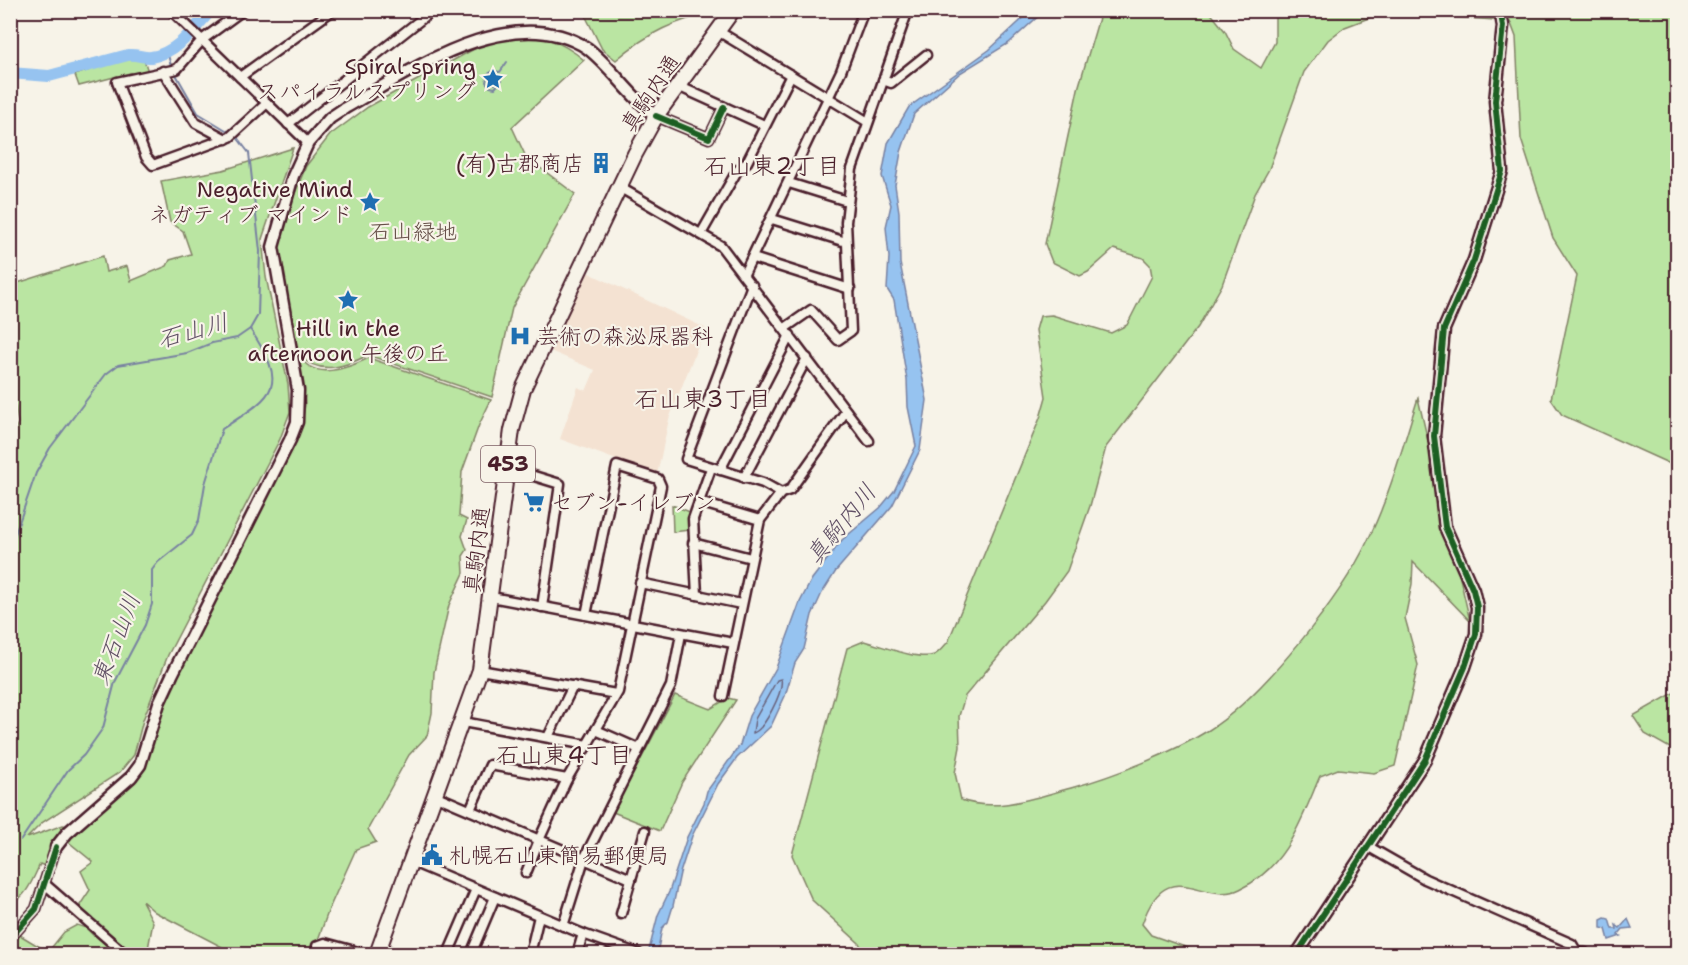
<svg xmlns="http://www.w3.org/2000/svg" width="1688" height="965" font-family="'Shantell Sans','Klee One',sans-serif">
<style>
.built{fill:#f4e2d2}
.green{fill:#bae5a2;stroke:#828266;stroke-width:1.5}
.water{fill:#96c3f0;stroke:#7881a1;stroke-width:1.5}
.lines{fill:none;stroke-linecap:round;stroke-linejoin:round}
.shore{stroke:#68617a;stroke-width:1.5}
.stream{stroke:#7881a1;stroke-width:2}
.river{stroke:#96c3f0;stroke-width:12}
.minor-casing{stroke:#4a1f2b;stroke-width:13}
.tertiary-casing{stroke:#4a1f2b;stroke-width:15}
.trunk-casing{stroke:#4a1f2b;stroke-width:18}
.minor{stroke:#f7f3e8;stroke-width:8}
.tertiary{stroke:#f7f3e8;stroke-width:10}
.trunk{stroke:#f7f3e8;stroke-width:14}
.cycleway-casing{stroke:#f7f3e8;stroke-width:10}
.cycleway{stroke:#1b5e20;stroke-width:6}
.labels{text-anchor:middle;stroke-width:4.5;stroke-linejoin:round;paint-order:stroke}
.shield{fill:#f7f3e8;stroke:#7e5f64;stroke-width:1.5}
.shield-label{font-size:21px;font-weight:bold;fill:#4a1f2b}
.poi-label{font-size:22px;fill:#4a1f2b;stroke:#f7f3e8;text-anchor:end}
.street-label{font-size:22px;fill:#4a1f2b;stroke:#f7f3e8}
.park-label{font-size:22px;fill:#665049;stroke:#f7f3e8}
.neighbourhood-label{font-size:24px;fill:#4a1f2b;stroke:#f7f3e8}
.water-label{font-size:24px;font-style:italic;fill:#615066;stroke:#f7f3e8}
</style>
<rect width="100%" height="100%" fill="#f7f3e8"/>
<filter id="ink" filterUnits="userSpaceOnUse"><feTurbulence type="fractalNoise" baseFrequency=".0167" numOctaves="2"/><feDisplacementMap in="SourceGraphic" scale="12" xChannelSelector="R" yChannelSelector="G"/><feConvolveMatrix kernelMatrix="1 2 1 2 8 2 1 2 1" color-interpolation-filters="sRGB"/></filter>
<g filter="url(#ink)">
<path class="built" d="M587,272L705,328L669,419L657,475L560,439L578,387L586,391L595,370L548,350Z"/>
<g class="green">
<path d="M583,11H717C674,21 649,32 616,60L602,49Z"/>
<path d="M1101,11H1209L1225,31L1234,49L1261,68L1275,42V11H1677V467L1562,415L1551,399L1577,276L1553,238L1521,139L1516,37L1510,21L1451,17L1374,16L1345,27L1328,40L1304,72L1269,169L1255,194L1222,285L1198,327L1106,447L1090,506L1067,571L1045,601L965,696L959,716L960,747L955,773L961,800C996,813 1037,797 1071,788C1114,776 1172,753 1209,730C1262,697 1342,596 1368,540C1390,495 1403,445 1418,398L1470,621L1413,562L1412,584L1405,618L1418,665L1395,766L1374,773L1338,769L1320,776C1301,820 1287,867 1240,889C1203,907 1167,851 1142,924L1151,935L1205,954H865L859,943L812,900L792,855L847,648L864,641C880,645 918,661 934,655C939,653 944,646 948,642L1040,418L1046,397L1036,330L1040,316L1052,315L1111,333L1127,325L1152,276L1150,265L1143,258L1114,249L1088,272L1080,276L1052,262L1045,244L1078,89Z"/>
<path d="M512,35C544,37 559,39 584,60L512,127L526,157L575,194L512,308L492,397L368,355C345,367 319,376 299,355C313,382 348,368 369,358L491,400L479,425L462,472L459,516L467,520L462,536L467,550L463,556L464,573L449,605L434,672L432,713L427,736L409,755L368,829L376,842L356,849L329,909L313,954H258V951L224,948L155,912L142,901L153,922L147,954H11L10,941L20,935L48,952L64,932L77,925L86,928L93,935L101,930L81,911L80,905L90,890L81,871L93,862L65,839L70,832L137,780L144,766L159,718L173,685L300,432L305,405L298,353L278,254L287,213L306,166L330,135L368,107L485,43Z"/>
<path d="M143,56L148,72L130,73L79,86L75,75L125,58Z"/>
<path d="M293,148L262,239L266,277L288,384L290,412L280,439L168,655L143,720L134,755L120,772L43,822L27,838L63,825L68,826L47,867L40,864C32,881 27,896 10,905V443L18,423L11,377V285L103,256L106,272L127,266L131,281L167,266L170,260L191,254L183,231L170,222L161,181L223,170Z"/>
<path d="M672,505L690,512L689,530L673,532Z"/>
<path d="M1677,691V752L1645,734L1633,716Z"/>
<path d="M675,695L710,709L728,698L736,700L682,782L660,831L613,812Z"/>
</g>
<g class="water">
<path d="M1032,10L1044,11L1009,43L960,73L914,114L901,152L895,185L899,212L900,263L927,400L920,450L892,506L836,571L822,593L812,615L804,649L795,663L785,696L771,726L737,758L718,784L692,836L680,873L673,906L668,922L662,928L657,954H648L658,915L669,892L687,837L704,803L707,791L740,745L749,716L776,668L800,602L812,579L842,540L880,508L894,491L916,446L908,407L907,380L894,300L887,289L889,257L886,227L891,205L882,176L888,143L909,107L989,50Z"/>
<path d="M1605,918L1609,919L1612,929H1617L1616,925L1620,928L1628,919L1632,928L1623,929L1618,935L1621,936L1609,940L1606,929L1601,928V920Z"/>
</g>
<g class="lines">
<path class="shore" d="M781,679C784,691 764,730 753,733L755,719L777,680Z"/>
<g class="stream">
<path d="M167,51L171,66"/>
<path d="M174,71L198,113L231,133"/>
<path d="M494,81H497L495,84L490,82L494,76L499,77L501,81L495,88L490,87L486,82L488,74L493,71L500,72L507,62"/>
<path d="M10,549L36,473L50,448L106,374L118,365L187,353L212,343L237,338L250,329L258,315L260,251L249,153L236,136"/>
<path d="M21,840L68,770L84,755L103,728L115,682L145,625L152,604V570L158,562L192,535L199,520L205,484L222,429C274,395 290,388 250,329"/>
</g>
<path class="river" d="M10,73L49,76L128,55C137,54 144,58 151,57C177,53 195,28 211,10"/>
<defs>
<g id="minor">
<path d="M171,10L308,143"/>
<path d="M243,10L202,40L177,69L117,82L146,157L153,165L230,137L267,103"/>
<path d="M718,31L868,122"/>
<path d="M163,71L196,123L226,139"/>
<path d="M240,77L333,10"/>
<path d="M883,80L891,83L926,55"/>
<path d="M678,86L764,125"/>
<path d="M656,116L709,138L724,107"/>
<path d="M288,124L433,10"/>
<path d="M789,183L847,201"/>
<path d="M619,187L721,246L869,441"/>
<path d="M10,217V231"/>
<path d="M772,219L846,242"/>
<path d="M701,234L737,171L747,162L791,75"/>
<path d="M753,258L850,289"/>
<path d="M744,274L841,71L864,10"/>
<path d="M752,285L686,459L763,483L781,493"/>
<path d="M785,328L811,310L838,340L851,331L846,222L852,169L908,10"/>
<path d="M508,468L560,484L542,607"/>
<path d="M720,470L790,335"/>
<path d="M744,478L807,358"/>
<path d="M699,502L760,520"/>
<path d="M693,543L751,558"/>
<path d="M640,583L741,604"/>
<path d="M697,595L693,519L711,468"/>
<path d="M491,597L733,643"/>
<path d="M480,670L616,694"/>
<path d="M723,696L760,520L781,493L790,490L846,411"/>
<path d="M463,722L587,745"/>
<path d="M596,730L639,749"/>
<path d="M548,737L573,686"/>
<path d="M434,795L631,879"/>
<path d="M470,810L490,765L567,779"/>
<path d="M1369,847L1425,879L1572,944L1578,954"/>
<path d="M410,861L583,934L639,954"/>
<path d="M526,873L539,840L567,779L618,692L661,486L658,479L617,466L586,615"/>
<path d="M46,885L125,954"/>
<path d="M621,914L645,831"/>
<path d="M563,926L584,859L671,686L681,634"/>
<path d="M10,938L36,909L56,847"/>
<path d="M379,949L398,954"/>
<path d="M316,954L317,946L325,943L366,954"/>
<path d="M448,954L476,889"/>
<path d="M471,954L495,897"/>
<path d="M530,954L539,916"/>
<path d="M577,954L583,934"/>
</g>
<g id="tertiary">
<path d="M56,847L67,833L131,777L140,765L159,703L172,675L290,440L297,422L298,390L273,247L293,176L308,143L330,118L345,108C412,70 512,0 587,48C613,68 630,97 656,116"/>
<path d="M1297,954L1425,760L1465,667L1476,634L1477,607L1473,590L1445,527L1434,436L1444,329L1474,260L1502,171L1495,101L1503,26L1500,10"/>
<path d="M1582,954H1585"/>
</g>
<path id="trunk" d="M377,954L480,670L512,430L523,389L635,154L656,116L733,10"/>
</defs>
<use href="#minor" class="minor-casing"/>
<use href="#tertiary" class="tertiary-casing"/>
<use href="#trunk" class="trunk-casing"/>
<use href="#minor" class="minor"/>
<use href="#tertiary" class="tertiary"/>
<use href="#trunk" class="trunk"/>
<defs>
<g id="cycleway">
<path d="M656,116L709,138L724,107"/>
<path d="M10,938L36,909L56,847"/>
<path d="M1297,954L1425,760L1465,667L1476,634L1477,607L1473,590L1445,527L1434,436L1444,329L1474,260L1502,171L1495,101L1503,26L1500,10"/>
</g>
</defs>
<use href="#cycleway" class="cycleway-casing"/>
<use href="#cycleway" class="cycleway"/>
</g>
</g>
<defs>
<symbol id="sight-bare" viewBox="-9 -9 18 18"><path d="M0-6L1.8-2.2L6-1.7L2.9 1.2L3.7 5.4L0 3.3L-3.7 5.4L-2.9 1.2L-6-1.7L-1.8-2.2Z" fill="#1f6fb2" stroke="#f7f3e8" stroke-width="2.5" paint-order="stroke"/></symbol>
<symbol id="building-bare" viewBox="-9 -9 18 18"><path d="M-4-6H4V6H1V3H-1V6H-4ZM-2.5-4.3h1.7v1.8h-1.7ZM.8-4.3h1.7v1.8H.8ZM-2.5-1h1.7V.8h-1.7ZM.8-1h1.7V.8H.8Z" fill="#1f6fb2" stroke="#f7f3e8" stroke-width="2.5" paint-order="stroke"/></symbol>
<symbol id="hospital-bare" viewBox="-9 -9 18 18"><path d="M-5-5h3v3.5h4V-5h3V5h-3V1.5h-4V5h-3Z" fill="#1f6fb2" stroke="#f7f3e8" stroke-width="2.5" paint-order="stroke"/></symbol>
<symbol id="supermarket-bare" viewBox="-9 -9 18 18"><path d="M-6-5.5h2.5l.6 2H6L4.5 2H-2.5L-4.4-4H-6ZM-1.5 3.2a1.3 1.3 0 1 0 .1 0ZM3 3.2a1.3 1.3 0 1 0 .1 0Z" fill="#1f6fb2" stroke="#f7f3e8" stroke-width="2.5" paint-order="stroke"/></symbol>
<symbol id="civic-bare" viewBox="-9 -9 18 18"><path d="M-.6-6.5H3V-4.5H.6V-3L4-1V1h2V6H-6V1h2V-1L-.6-3ZM-1.2 2.5V6h2.4V2.5Z" fill="#1f6fb2" stroke="#f7f3e8" stroke-width="2.5" paint-order="stroke"/></symbol>
</defs>
<g fill-rule="evenodd">
<use href="#sight-bare" x="478" y="64" width="30" height="30"/>
<use href="#building-bare" x="586" y="148" width="30" height="30"/>
<use href="#sight-bare" x="355" y="187" width="30" height="30"/>
<use href="#sight-bare" x="333" y="285" width="30" height="30"/>
<use href="#hospital-bare" x="505" y="321" width="30" height="30"/>
<use href="#supermarket-bare" x="519" y="487" width="30" height="30"/>
<use href="#civic-bare" x="417" y="840" width="30" height="30"/>
</g>
<g class="labels">
<rect class="shield" x="481" y="446" width="54" height="36" rx="4.5"/>
<g class="shield-label">
<text x="508" y="471">453</text>
</g>
<g class="poi-label">
<text x="476" y="74">Spiral spring<tspan x="476" dy="25">スパイラルスプリング</tspan></text>
<text x="584" y="171">(有)古郡商店</text>
<text x="353" y="197">Negative Mind<tspan x="353" dy="25">ネガティブ マインド</tspan></text>
<text x="348" y="336" text-anchor="middle">Hill in the<tspan x="348" dy="25">afternoon 午後の丘</tspan></text>
<text x="537" y="344" text-anchor="start">芸術の森泌尿器科</text>
<text x="551" y="510" text-anchor="start">セブン-イレブン</text>
<text x="449" y="863" text-anchor="start">札幌石山東簡易郵便局</text>
</g>
<g class="street-label">
<text transform="translate(650 93) rotate(-56)" y="8">真駒内通</text>
<text transform="translate(476 550) rotate(-83)" y="8">真駒内通</text>
</g>
<g class="park-label">
<text x="413" y="239">石山緑地</text>
</g>
<g class="neighbourhood-label">
<text x="772" y="174">石山東2丁目</text>
<text x="703" y="407">石山東3丁目</text>
<text x="564" y="763">石山東4丁目</text>
</g>
<g class="water-label">
<text transform="translate(193 331) rotate(-15)" y="8">石山川</text>
<text transform="translate(841 524) rotate(-51)" y="8">真駒内川</text>
<text transform="translate(116 639) rotate(-69)" y="8">東石山川</text>
</g>
</g>
<rect width="1688" height="965" fill="none" stroke="#f7f3e8" stroke-width="36"/>
<rect x="18" y="18" width="1652" height="929" fill="none" stroke="#4a1f2b" stroke-width="2" filter="url(#ink)"/>
</svg>
